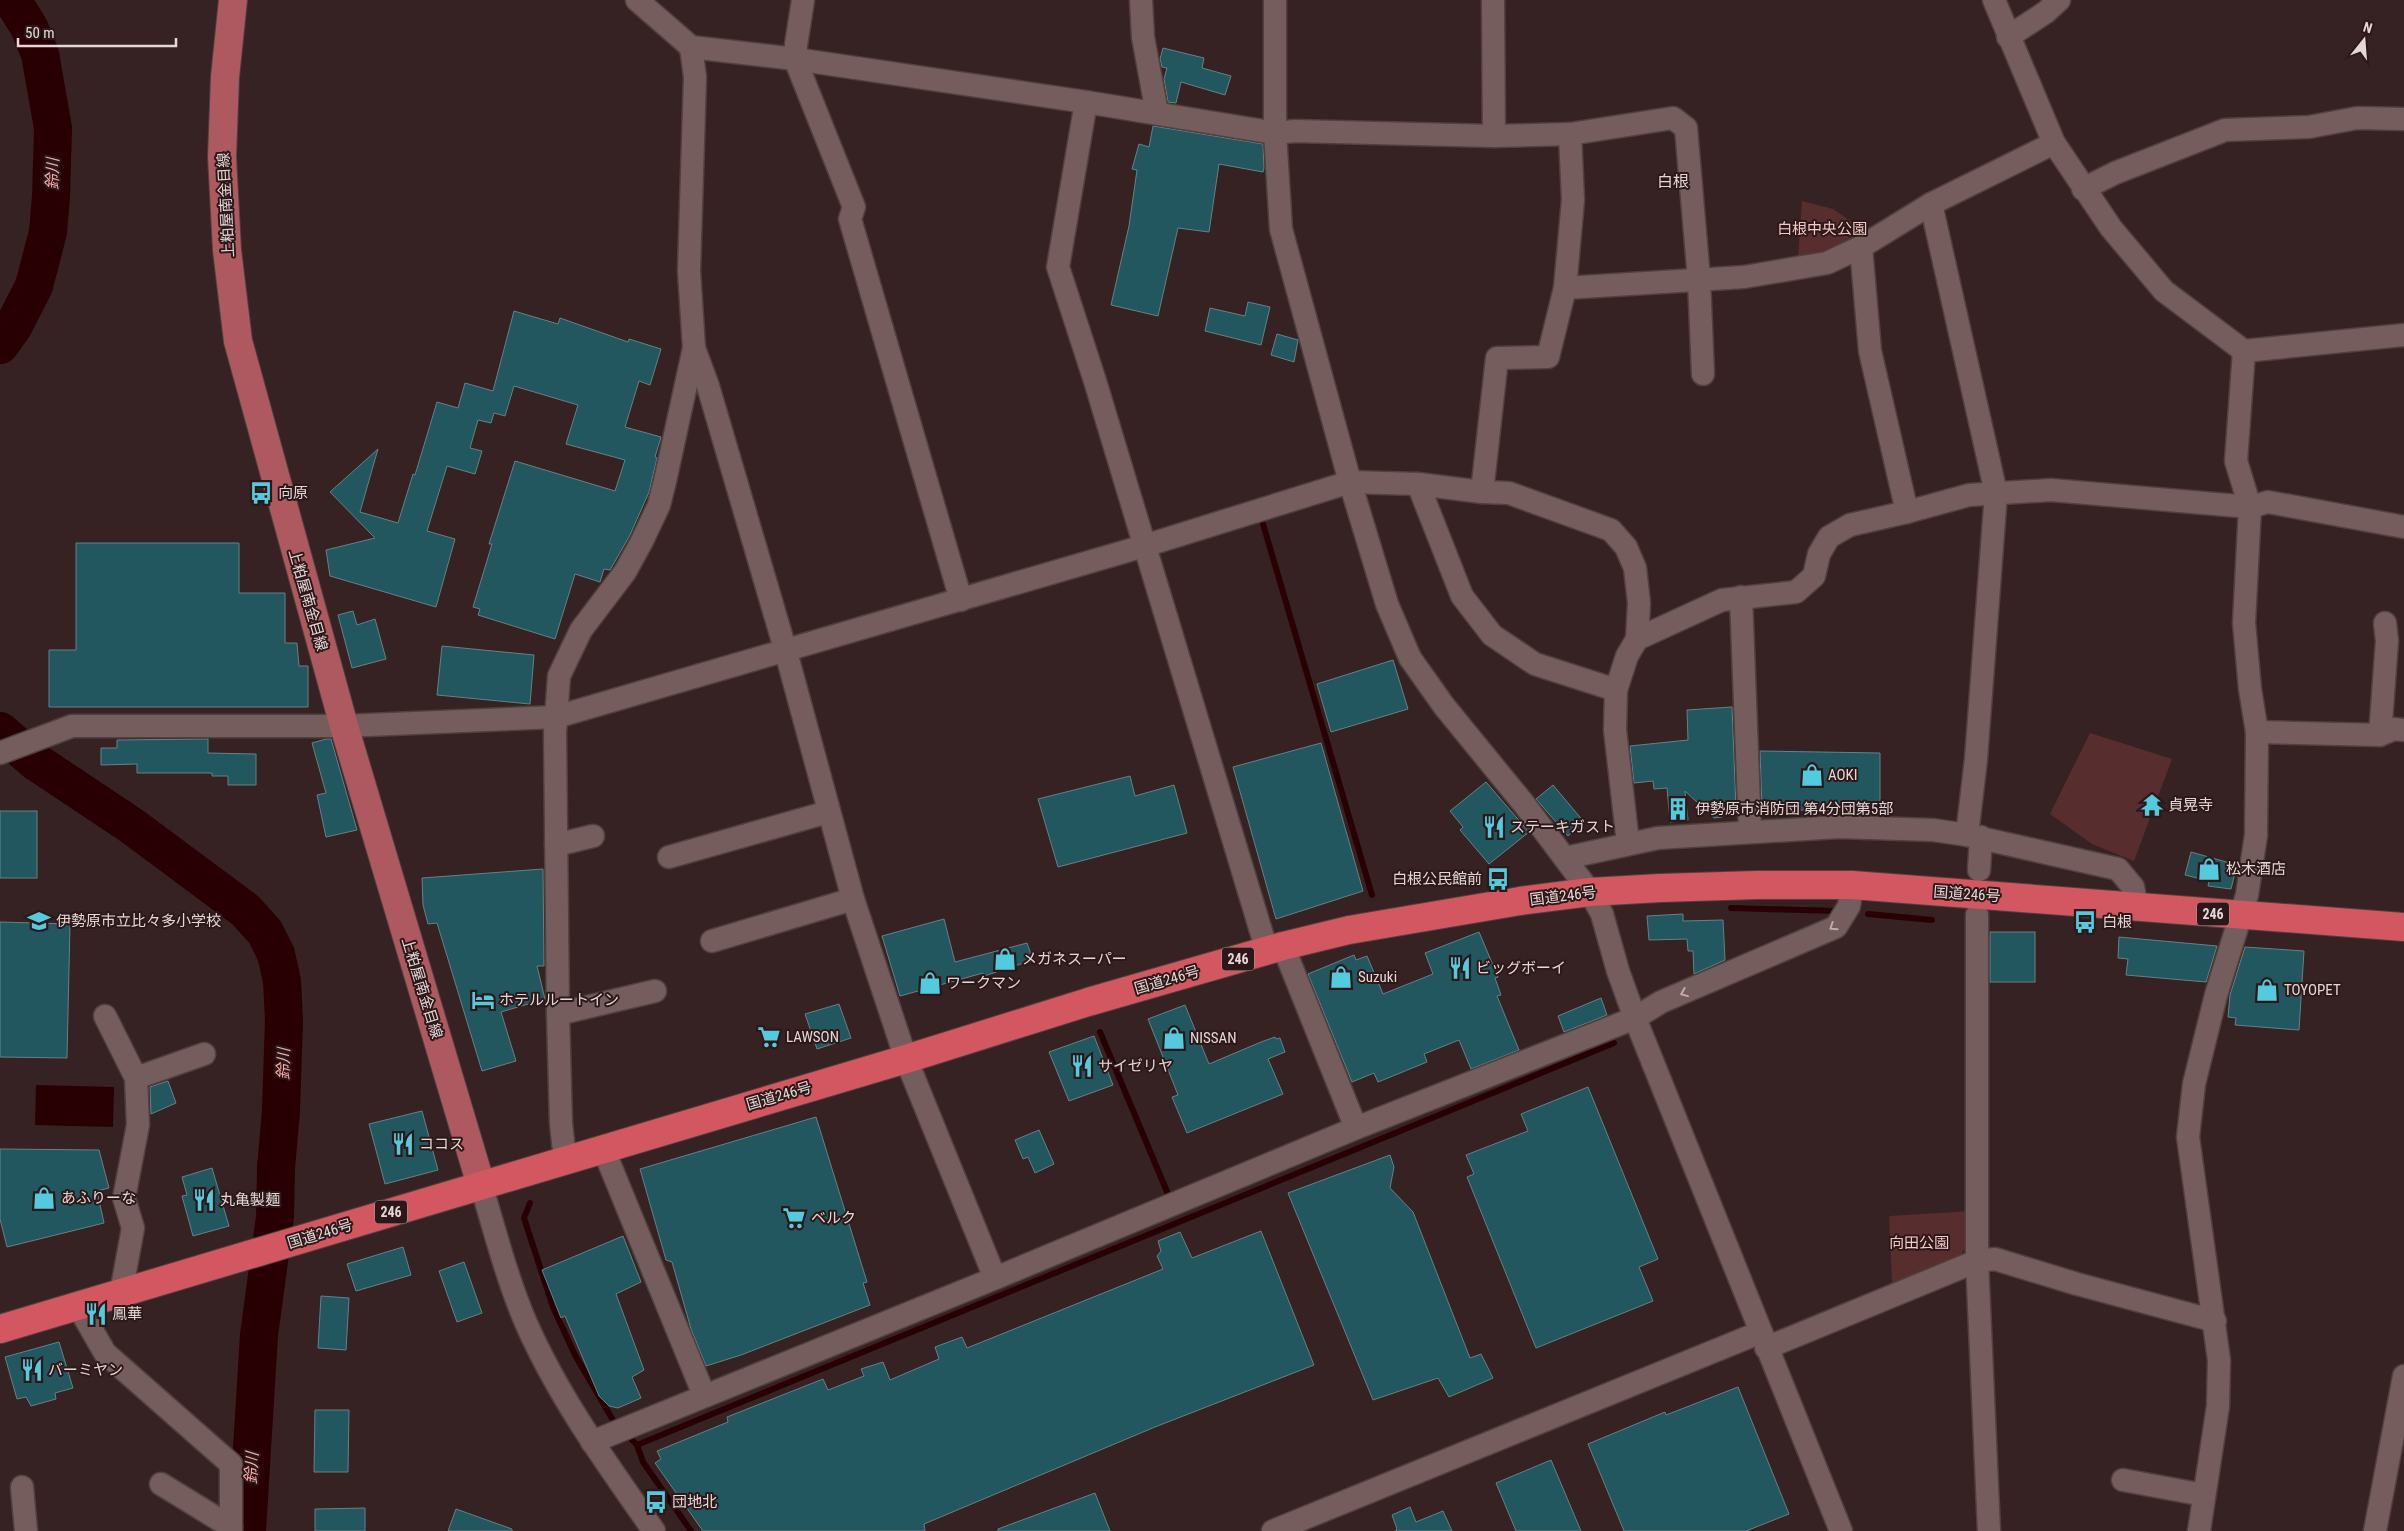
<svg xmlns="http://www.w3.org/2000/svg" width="2404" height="1531" font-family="'Roboto Condensed','Noto Sans JP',sans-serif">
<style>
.green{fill:#582d2e}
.water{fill:#280003}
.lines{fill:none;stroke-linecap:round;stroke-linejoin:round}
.stream{stroke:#280003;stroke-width:6}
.river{stroke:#280003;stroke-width:38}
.building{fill:#235760;stroke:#668186}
.minor-casing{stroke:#514040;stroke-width:25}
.major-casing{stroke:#514040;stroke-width:30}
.highway-casing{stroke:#514040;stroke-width:30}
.minor{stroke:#755d5d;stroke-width:22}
.major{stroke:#ad595f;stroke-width:28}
.highway{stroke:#d35760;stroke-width:28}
.oneway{stroke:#beacac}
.labels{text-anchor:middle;stroke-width:4;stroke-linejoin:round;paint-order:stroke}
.shield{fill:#2c1819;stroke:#ae9e9e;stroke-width:1}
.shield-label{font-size:14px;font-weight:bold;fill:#e5d7d7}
.street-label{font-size:15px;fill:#e5d7d7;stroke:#2c1819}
.park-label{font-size:15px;fill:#f5c9c8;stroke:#2c1819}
.poi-label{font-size:15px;fill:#e5d7d7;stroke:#2c1819;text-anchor:start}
.water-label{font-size:16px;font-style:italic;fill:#fda9a9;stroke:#2c1819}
.neighbourhood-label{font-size:16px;fill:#e5d7d7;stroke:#2c1819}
</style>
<rect width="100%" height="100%" fill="#362222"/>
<g class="green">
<path d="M1802,201L1833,209L1862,229L1871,232L1823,253L1798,258Z"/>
<path d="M2090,733L2172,759L2134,861L2092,844L2050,814Z"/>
<path d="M1971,1211L1969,1241L1959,1258L1892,1283L1889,1216Z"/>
</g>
<path class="water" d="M36,1085L114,1087L113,1127L35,1125Z"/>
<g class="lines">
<g class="stream">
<path d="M1263,524L1372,895"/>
<path d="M1731,908L1837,911"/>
<path d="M1868,914L1932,920"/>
<path d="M1100,1032L1168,1194"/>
<path d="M530,1203L524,1218L553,1307L575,1355L614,1422"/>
<path d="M632,1440L637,1445L643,1462L691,1531"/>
<path d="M637,1445L1614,1043"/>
</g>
<g class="river">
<path d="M0,345L13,327L34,286L48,232L51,196L53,128L40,54L29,27L12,0"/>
<path d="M0,731L36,762L132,826L245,910L265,932L276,954L282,981L284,1020L281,1111L276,1168L275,1217L259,1335L247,1531"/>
</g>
</g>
<g class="building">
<path d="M1163,48L1204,58L1202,68L1231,76L1225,95L1181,82L1176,103L1168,102L1164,79L1167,68L1162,67L1160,59Z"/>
<path d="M1153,126L1263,144L1264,168L1263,172L1219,164L1209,232L1178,228L1158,316L1111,305L1129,226L1137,170L1132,169L1139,144L1149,147Z"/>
<path d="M1248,302L1270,307L1261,345L1205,331L1210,308L1245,316Z"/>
<path d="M514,311L558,324L560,318L628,342L629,339L661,349L650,385L639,381L625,427L661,437L655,457L657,458L649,492L630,535L610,570L604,569L600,582L575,574L555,639L478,615L480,609L473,607L492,544H489L515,461L615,491L625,460L566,444L578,405L514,386L505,416L494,413L491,423L478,420L470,448L482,451L475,474L447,466L427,531L455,539L436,607L330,576L326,550L375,538L330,492L378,449L360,512L398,523L413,474L415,475L437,402L458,408L465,383L493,391Z"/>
<path d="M1277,334L1298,340L1294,362L1271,355Z"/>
<path d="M76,543H239V593H285V643H297L299,666H308V707H49V650H76Z"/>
<path d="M353,611L357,625L375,619L386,659L352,668L338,615Z"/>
<path d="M442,646L534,655L530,704L437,695Z"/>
<path d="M1393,660L1408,709L1331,732L1317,684Z"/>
<path d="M1732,707L1736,809H1730L1722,817L1714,818L1685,791L1688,820L1670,822L1667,788L1654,789L1653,781L1634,783L1630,746L1688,740L1687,710Z"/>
<path d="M208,739V753L256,754V785H228V776H212V773H137V764L101,765V748H117V740Z"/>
<path d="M326,739H331L357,830L326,837L317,795L326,793L312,743Z"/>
<path d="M1321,743L1363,891L1276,919L1233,767Z"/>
<path d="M1760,751L1880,753V812L1762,809Z"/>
<path d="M1130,776L1135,796L1174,785L1187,833L1058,867L1038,799Z"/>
<path d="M1486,782L1529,832L1489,864L1460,830L1463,827L1450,811Z"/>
<path d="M1553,785L1584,822L1568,836L1536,799Z"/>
<rect x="0" y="811" width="37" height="67"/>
<path d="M2191,852L2237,865L2231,889L2208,886L2209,881L2185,875Z"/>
<path d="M543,869L544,966H537L545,999L501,1012L516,1061L482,1071L437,923L428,924L423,905L422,878Z"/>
<path d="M1683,914V921L1723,920L1725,960L1694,974L1693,951H1688L1687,939L1649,940L1647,916Z"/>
<path d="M944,919L955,962L1027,943L1033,960L984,976L983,973L900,996L882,936Z"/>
<path d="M0,922L70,924L67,1058L0,1057Z"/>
<path d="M1479,932L1498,977L1495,978L1501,995L1497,996L1519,1050L1471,1069L1459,1040L1424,1054L1427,1062L1378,1082L1374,1073L1352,1082L1308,974L1354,955L1356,960L1367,956L1383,994L1433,974L1425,953Z"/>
<rect x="1990" y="932" width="45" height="50"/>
<path d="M2119,937L2217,946L2206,982L2126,975L2128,959L2118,958Z"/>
<path d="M2245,947L2304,951L2299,1030L2235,1025L2236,1018L2228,1017L2230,995Z"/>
<path d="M1601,998L1607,1015L1564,1032L1558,1016Z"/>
<path d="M839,1004L851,1038L817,1049L805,1014Z"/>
<path d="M1185,1005L1209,1064L1261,1042L1275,1037L1276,1039L1280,1038L1285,1052L1268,1059L1283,1094L1187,1133L1172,1097L1178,1095L1148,1019Z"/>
<path d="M1094,1036L1113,1085L1069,1101L1049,1052Z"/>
<path d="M168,1081L176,1103L151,1114L150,1087Z"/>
<path d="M1588,1087L1658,1259L1639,1267L1653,1301L1536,1348L1467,1177L1474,1174L1466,1155L1528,1131L1521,1114Z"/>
<path d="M422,1111L438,1170L385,1184L369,1124Z"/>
<path d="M816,1117L867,1282L863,1283L870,1305L741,1355L706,1366L691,1329L672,1262L666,1260L640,1169Z"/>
<path d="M1039,1130L1054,1164L1035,1173L1028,1157L1023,1159L1015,1140Z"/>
<path d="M0,1149L99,1150L109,1188L97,1191L104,1223L7,1247L0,1219Z"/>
<path d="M1390,1155L1394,1167L1390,1188L1413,1212L1470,1358L1481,1354L1493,1378L1449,1397L1438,1378L1373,1400L1288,1193Z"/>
<path d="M212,1168L229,1226L193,1236L182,1196L187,1195L182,1177Z"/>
<path d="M1261,1231L1314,1365L1155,1427L924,1524L925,1531H703L655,1463L661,1459L657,1451L728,1422L727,1417L823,1379L828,1390L864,1376L861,1369L883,1362L890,1380L939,1359L935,1347L962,1337L967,1348L1163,1269L1157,1256L1161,1251L1158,1241L1180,1232L1192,1258Z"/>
<path d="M623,1236L641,1282L616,1294L644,1370L632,1377L641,1398L618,1408L609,1406L599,1396L565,1316L561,1318L542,1270Z"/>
<path d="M403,1247L411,1275L356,1291L347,1264Z"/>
<path d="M464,1262L482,1313L457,1322L439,1271Z"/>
<path d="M321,1296L349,1298L346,1350L318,1348Z"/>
<path d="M59,1342L73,1388L55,1393L56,1399L31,1406L26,1397L17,1399L5,1357Z"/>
<path d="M1738,1387L1789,1514L1746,1531H1624L1588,1444L1665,1412L1666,1415Z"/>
<path d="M315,1410H349L348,1472H314Z"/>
<path d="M1551,1460L1581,1531H1516L1496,1483Z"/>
<path d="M1095,1493L1110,1531H998V1529Z"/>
<path d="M1410,1507L1416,1522L1443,1511L1452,1531H1395L1397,1529L1392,1515Z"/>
<path d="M365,1508V1531H315V1509Z"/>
<path d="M456,1509L512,1529V1531H448Z"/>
</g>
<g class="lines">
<defs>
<g id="minor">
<path d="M637,0L691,47L795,59L1086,102L1275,133L1295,131L1494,136L1570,134L1673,118L1686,128L1699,279L1703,374"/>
<path d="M803,0L796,45L795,59L854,207L850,219L961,600"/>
<path d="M1141,0L1143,37L1157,113"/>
<path d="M1275,0V133L1281,229L1350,482L1387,604L1410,658L1444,706L1524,804L1590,892L1602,914L1618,971L1635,1018L1841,1531"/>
<path d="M1493,0L1494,136"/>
<path d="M1994,0L2054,143L2111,228L2164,291L2244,351L2236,461L2250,507L2244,623L2250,689L2257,732L2256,835L2247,895L2216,995L2194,1084L2188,1137L2219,1360L2218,1406L2199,1531"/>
<path d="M2008,37L2046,12L2059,0"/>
<path d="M1086,102L1058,267L1095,381L1267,951"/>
<path d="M2083,189L2115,173L2225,130L2309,127L2357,118L2404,119"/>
<path d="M1931,204L1996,493L1976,759L1967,835"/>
<path d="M1861,247L1870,351L1907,512"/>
<path d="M1565,288L1744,277L1827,263L1861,247L1931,204L2054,143"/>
<path d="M694,348L708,386L786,652L853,899L906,1059L995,1278"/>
<path d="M2244,351L2404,335"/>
<path d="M1418,484L1462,596L1492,635L1535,664L1616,690"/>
<path d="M1482,492L1497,358L1548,357L1565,288L1573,200L1570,134"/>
<path d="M1741,597L1750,831"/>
<path d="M1637,639L1722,600L1796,592L1814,576L1819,554L1829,537L1850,525L1907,512L1969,495L2051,490L2250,507L2268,502L2404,527"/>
<path d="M2257,732L2380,735L2394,729L2404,730"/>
<path d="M2380,735L2387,641L2385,623"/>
<path d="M0,753L72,726H344L556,717L1144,546L1350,482L1418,484L1482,492L1509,493L1611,530L1626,547L1635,568L1639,603L1637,639L1627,656L1616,690L1615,730L1628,843"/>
<path d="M556,845L593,836"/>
<path d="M669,857L828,812"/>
<path d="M1565,858L1658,838L1839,827L1933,830L1967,835L2118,869L2133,887L2137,908"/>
<path d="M1979,870L1981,837"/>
<path d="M1977,915V1261L1989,1531"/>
<path d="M712,941L853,899"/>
<path d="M1283,946L1356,1128"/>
<path d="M558,1014L655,991"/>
<path d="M105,1016L136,1078L138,1125L124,1198L133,1228L121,1293"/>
<path d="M136,1078L204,1054"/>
<path d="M603,1148L704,1395"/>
<path d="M565,1160L561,1123L558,1014L555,732L559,676L581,630L625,572L642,541L659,505L665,481L694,348L689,271L695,77L691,47"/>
<path d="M481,1185C495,1231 507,1279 526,1323C559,1398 607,1464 654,1531"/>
<path d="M78,1306L105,1353L231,1464V1531"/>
<path d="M1766,1348L1977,1261L1995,1259L2077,1284L2215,1321"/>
<path d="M592,1442L998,1277L1356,1128L1635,1018L1661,1002L1836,927L1849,906L1852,885"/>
<path d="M2123,1480L2204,1495"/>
<path d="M161,1484L231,1527"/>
<path d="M22,1487L26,1531"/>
<path d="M1273,1531L1761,1332"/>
<path d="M2375,1531L2404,1376"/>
</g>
<path id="major" d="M233,0L225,77L222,157L227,250L238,341L344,726L481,1185"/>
<path id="highway" d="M0,1329L906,1059L1088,1002L1283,946L1349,930L1520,901L1590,892L1660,888L1757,885H1852L2404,927"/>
</defs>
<use href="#minor" class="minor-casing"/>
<use href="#major" class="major-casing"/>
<use href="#highway" class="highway-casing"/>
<use href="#minor" class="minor"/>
<use href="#major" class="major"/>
<use href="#highway" class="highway"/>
</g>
<defs><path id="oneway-chevron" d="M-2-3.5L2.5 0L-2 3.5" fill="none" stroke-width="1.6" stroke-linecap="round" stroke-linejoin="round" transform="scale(1.25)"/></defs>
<g class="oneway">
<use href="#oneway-chevron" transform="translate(1833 927) rotate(146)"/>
<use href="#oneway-chevron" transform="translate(1684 993) rotate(158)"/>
</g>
<defs>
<symbol id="bus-bare" viewBox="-9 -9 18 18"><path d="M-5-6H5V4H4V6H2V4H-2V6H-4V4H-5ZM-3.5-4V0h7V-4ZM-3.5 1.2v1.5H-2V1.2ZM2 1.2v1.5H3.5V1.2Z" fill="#54cade" stroke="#2c1819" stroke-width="2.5" paint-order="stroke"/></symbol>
<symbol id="shop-bare" viewBox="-9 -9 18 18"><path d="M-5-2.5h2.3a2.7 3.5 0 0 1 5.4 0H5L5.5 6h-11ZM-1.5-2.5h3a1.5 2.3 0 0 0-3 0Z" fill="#54cade" stroke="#2c1819" stroke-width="2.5" paint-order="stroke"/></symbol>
<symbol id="temple-bare" viewBox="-9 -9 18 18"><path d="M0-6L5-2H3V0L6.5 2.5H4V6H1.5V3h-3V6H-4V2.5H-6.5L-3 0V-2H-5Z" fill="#54cade" stroke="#2c1819" stroke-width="2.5" paint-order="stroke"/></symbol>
<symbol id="building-bare" viewBox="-9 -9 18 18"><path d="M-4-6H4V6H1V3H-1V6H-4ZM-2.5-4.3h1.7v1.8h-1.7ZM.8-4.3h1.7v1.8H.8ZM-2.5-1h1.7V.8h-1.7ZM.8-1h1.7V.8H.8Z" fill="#54cade" stroke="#2c1819" stroke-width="2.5" paint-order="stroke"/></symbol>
<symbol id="restaurant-bare" viewBox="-9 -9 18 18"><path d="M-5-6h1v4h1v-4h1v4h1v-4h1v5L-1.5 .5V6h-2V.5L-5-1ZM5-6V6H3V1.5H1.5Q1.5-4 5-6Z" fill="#54cade" stroke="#2c1819" stroke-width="2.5" paint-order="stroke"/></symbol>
<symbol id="school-bare" viewBox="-9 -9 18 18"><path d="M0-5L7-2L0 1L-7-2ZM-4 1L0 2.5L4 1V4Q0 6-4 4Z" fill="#54cade" stroke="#2c1819" stroke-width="2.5" paint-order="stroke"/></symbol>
<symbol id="hotel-bare" viewBox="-9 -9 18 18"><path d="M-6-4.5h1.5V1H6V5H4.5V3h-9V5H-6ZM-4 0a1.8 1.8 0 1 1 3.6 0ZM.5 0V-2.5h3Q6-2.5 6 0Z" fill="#54cade" stroke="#2c1819" stroke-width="2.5" paint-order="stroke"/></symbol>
<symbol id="supermarket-bare" viewBox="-9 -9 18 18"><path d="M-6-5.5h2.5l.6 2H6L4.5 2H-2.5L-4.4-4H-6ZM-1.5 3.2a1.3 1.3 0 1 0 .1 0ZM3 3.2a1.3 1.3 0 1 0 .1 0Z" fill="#54cade" stroke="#2c1819" stroke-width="2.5" paint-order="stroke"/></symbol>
</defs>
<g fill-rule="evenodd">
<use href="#bus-bare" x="245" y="477" width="32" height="32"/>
<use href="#shop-bare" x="1796" y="759" width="32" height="32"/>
<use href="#temple-bare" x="2136" y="789" width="32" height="32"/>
<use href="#building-bare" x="1662" y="793" width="32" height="32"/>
<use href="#restaurant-bare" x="1478" y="811" width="32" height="32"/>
<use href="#shop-bare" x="2193" y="853" width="32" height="32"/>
<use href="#bus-bare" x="1482" y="863" width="32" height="32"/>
<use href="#school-bare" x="23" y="905" width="32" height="32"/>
<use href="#bus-bare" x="2069" y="906" width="32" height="32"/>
<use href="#shop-bare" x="989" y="943" width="32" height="32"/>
<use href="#restaurant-bare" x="1444" y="952" width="32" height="32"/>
<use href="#shop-bare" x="1325" y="961" width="32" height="32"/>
<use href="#shop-bare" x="914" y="967" width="32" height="32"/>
<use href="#shop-bare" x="2251" y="974" width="32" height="32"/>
<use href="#hotel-bare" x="467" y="984" width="32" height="32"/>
<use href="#supermarket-bare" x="753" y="1021" width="32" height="32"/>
<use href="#shop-bare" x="1158" y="1022" width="32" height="32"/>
<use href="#restaurant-bare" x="1066" y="1050" width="32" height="32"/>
<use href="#restaurant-bare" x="387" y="1128" width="32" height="32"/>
<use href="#shop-bare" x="28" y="1182" width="32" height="32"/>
<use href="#restaurant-bare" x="188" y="1184" width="32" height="32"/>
<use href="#supermarket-bare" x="778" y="1202" width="32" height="32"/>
<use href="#restaurant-bare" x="80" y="1298" width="32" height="32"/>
<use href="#restaurant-bare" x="16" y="1354" width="32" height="32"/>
<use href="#bus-bare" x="640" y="1486" width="32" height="32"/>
</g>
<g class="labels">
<g class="shield">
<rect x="2197" y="902.5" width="32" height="23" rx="4"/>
<rect x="1222" y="947.5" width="32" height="23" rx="4"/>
<rect x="375" y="1200.5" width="32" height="23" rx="4"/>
</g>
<g class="shield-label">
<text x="2213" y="919">246</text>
<text x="1238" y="964">246</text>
<text x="391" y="1217">246</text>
</g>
<g class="street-label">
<text transform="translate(226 205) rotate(-93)" y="5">上粕屋南金目線</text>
<text transform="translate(308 600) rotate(74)" y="5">上粕屋南金目線</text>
<text transform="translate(1967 894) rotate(4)" y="5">国道246号</text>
<text transform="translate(1563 896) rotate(-7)" y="5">国道246号</text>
<text transform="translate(1167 980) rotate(-16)" y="5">国道246号</text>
<text transform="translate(422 988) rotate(73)" y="5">上粕屋南金目線</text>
<text transform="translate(779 1096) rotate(-16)" y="5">国道246号</text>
<text transform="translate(320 1234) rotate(-17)" y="5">国道246号</text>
</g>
<g class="park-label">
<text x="1822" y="234">白根中央公園</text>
<text x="1919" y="1248">向田公園</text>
</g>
<g class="poi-label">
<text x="278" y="498">向原</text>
<text x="1828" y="780">AOKI</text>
<text x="2168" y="810">貞晃寺</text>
<text x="1695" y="814">伊勢原市消防団 第4分団第5部</text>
<text x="1510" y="832">ステーキガスト</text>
<text x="2226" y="874">松木酒店</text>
<text x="1482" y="884" text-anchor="end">白根公民館前</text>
<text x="56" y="926">伊勢原市立比々多小学校</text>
<text x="2102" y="927">白根</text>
<text x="1022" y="964">メガネスーパー</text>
<text x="1476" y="973">ビッグボーイ</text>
<text x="1358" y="982">Suzuki</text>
<text x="946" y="988">ワークマン</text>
<text x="2284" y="995">TOYOPET</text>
<text x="499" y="1005">ホテルルートイン</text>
<text x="786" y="1042">LAWSON</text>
<text x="1190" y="1043">NISSAN</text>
<text x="1098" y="1071">サイゼリヤ</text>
<text x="419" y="1149">ココス</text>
<text x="61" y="1203">あふりーな</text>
<text x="220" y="1205">丸亀製麺</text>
<text x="811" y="1223">ベルク</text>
<text x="112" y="1319">鳳華</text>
<text x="48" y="1375">バーミヤン</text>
<text x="672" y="1507">団地北</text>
</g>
<g class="water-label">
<text transform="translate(52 174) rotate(-89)" y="6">鈴川</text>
<text transform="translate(283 1064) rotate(-89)" y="6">鈴川</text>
<text transform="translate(251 1468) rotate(-87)" y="6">鈴川</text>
</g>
<g class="neighbourhood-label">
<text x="1673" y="187">白根</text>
</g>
</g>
<g transform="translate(2364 40) rotate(17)" stroke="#2c1819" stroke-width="4" paint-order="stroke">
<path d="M0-4L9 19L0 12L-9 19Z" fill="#e5d7d7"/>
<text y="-8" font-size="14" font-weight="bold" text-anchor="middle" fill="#e5d7d7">N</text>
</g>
<path d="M18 38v8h158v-8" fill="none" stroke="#e5d7d7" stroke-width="2.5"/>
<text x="25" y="38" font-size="15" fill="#e5d7d7" stroke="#2c1819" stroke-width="4" paint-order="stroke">50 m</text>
</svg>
